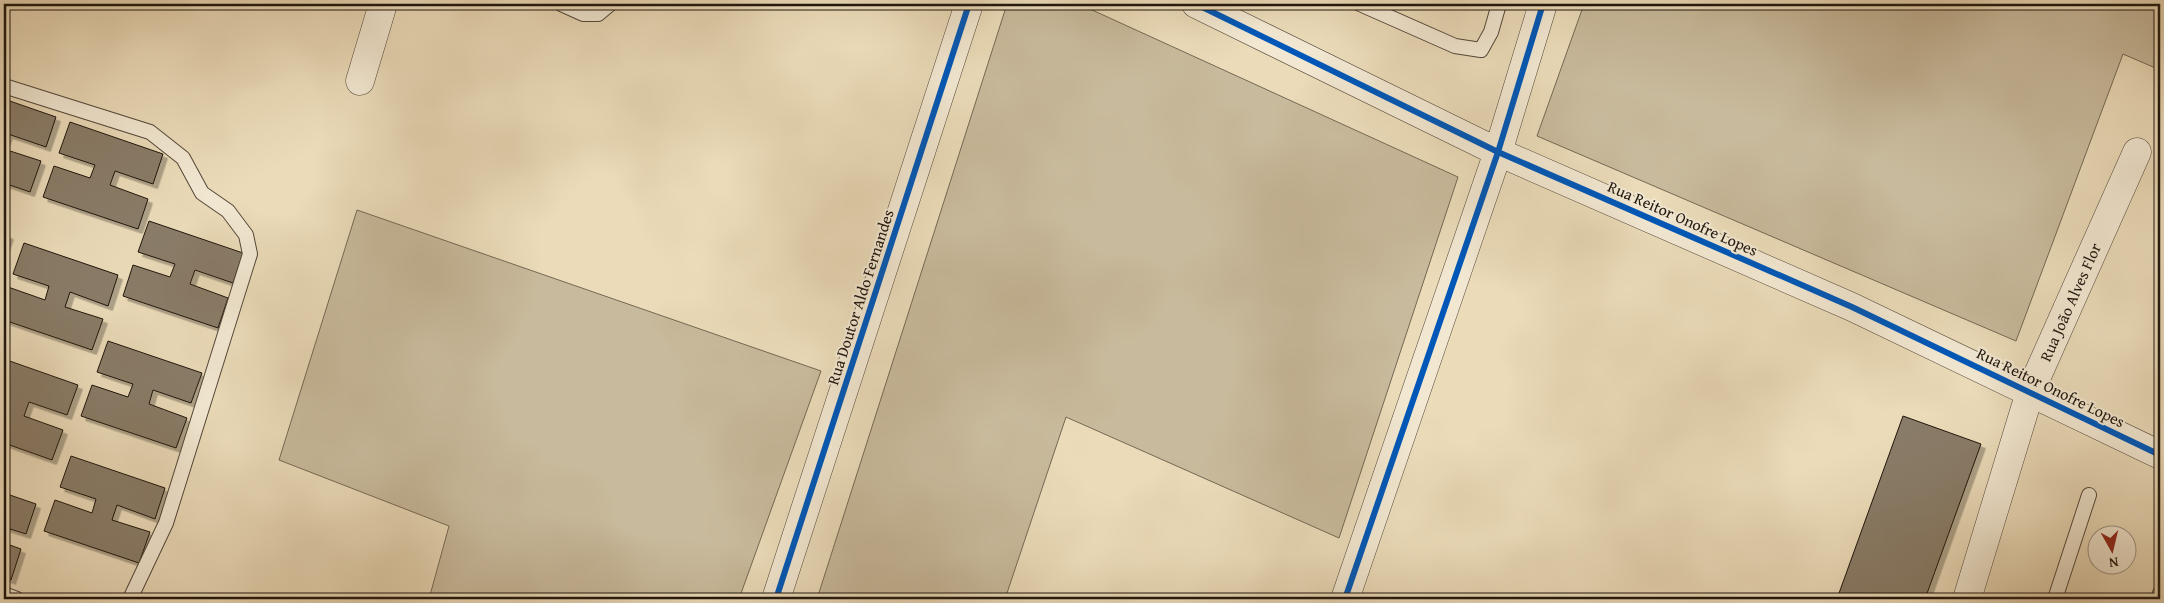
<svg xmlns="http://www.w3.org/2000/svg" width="2164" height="603" font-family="'Gentium Book Plus',serif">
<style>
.grass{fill:#c8ba9c;stroke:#746855}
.building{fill:#897c67;stroke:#1f160e;filter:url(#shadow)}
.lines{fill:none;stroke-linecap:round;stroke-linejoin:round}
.lane-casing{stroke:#524739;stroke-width:16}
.street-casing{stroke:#524739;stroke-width:29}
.lane{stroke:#f2e8d2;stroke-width:14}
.street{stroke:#f2e8d2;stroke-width:28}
.cycleway-casing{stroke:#f2e8d2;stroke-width:9}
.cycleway{stroke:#0057b8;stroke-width:6}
.labels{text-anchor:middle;stroke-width:4;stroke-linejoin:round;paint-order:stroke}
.street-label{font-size:16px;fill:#1f160e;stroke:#f2e8d2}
</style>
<defs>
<filter id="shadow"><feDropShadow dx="4.5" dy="4.5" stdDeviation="0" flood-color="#0004"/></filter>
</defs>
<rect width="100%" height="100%" fill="#ebdbb9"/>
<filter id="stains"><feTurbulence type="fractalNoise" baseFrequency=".004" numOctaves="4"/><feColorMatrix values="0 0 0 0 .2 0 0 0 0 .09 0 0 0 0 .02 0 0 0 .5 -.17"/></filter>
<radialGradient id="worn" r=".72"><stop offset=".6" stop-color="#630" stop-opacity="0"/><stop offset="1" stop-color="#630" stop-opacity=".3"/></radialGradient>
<g class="grass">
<path d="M1007,4H1079L1458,177L1339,538L1066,417L1005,599H817Z"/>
<path d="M1584,4H2160V70L2123,54L2016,341L1537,136Z"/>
<path d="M357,210L821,371L739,599H429L449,526L279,460Z"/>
</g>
<g class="building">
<path d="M4,99L56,117L46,147L8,134L4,145Z"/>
<path d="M70,122L163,154L153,184L115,171L110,185L148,199L138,229L43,197L54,166L90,178L95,165L59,153Z"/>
<path d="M4,149L41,161L30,192L4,183Z"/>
<path d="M149,221L243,253L233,283L195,270L190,284L228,298L218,328L123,296L133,265L170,277L175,264L138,252Z"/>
<path d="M4,233L9,235L4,250Z"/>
<path d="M24,243L118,275L108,306L70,292L65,307L103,319L92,350L4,320V299L8,287L45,300L49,286L13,274Z"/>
<path d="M108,341L202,373L191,403L153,390L149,404L187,418L176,448L81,416L92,385L128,397L133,384L97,372Z"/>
<path d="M4,359L78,385L67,415L29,402L24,416L63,430L52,460L4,443V409L9,396L4,394Z"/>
<path d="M1903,416L1981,444L1925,599H1847L1838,596Z"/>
<path d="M71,456L165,488L155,519L117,505L112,520L150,532L139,563L44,531L55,500L92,513L96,499L60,487Z"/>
<path d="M4,493L36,504L26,534L4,527Z"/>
<path d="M4,543L21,549L11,580L4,577Z"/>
</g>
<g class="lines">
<defs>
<g id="lane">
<path d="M561,4L583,14H598L610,4"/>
<path d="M1360,4L1455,46L1481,50L1491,32L1499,4"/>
<path d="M4,86L150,132L183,158L202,193L228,211L246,235L250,254L166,523L130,599"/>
<path d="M4,594L17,599"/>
<path d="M2055,599L2089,495"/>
<path d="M2158,599L2160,593"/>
</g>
<g id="street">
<path d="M1196,4L1498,152L1852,307L2160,455"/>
<path d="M360,81L383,4"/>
<path d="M776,599L969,4"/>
<path d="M1345,599L1498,152L1543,4"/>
<path d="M1967,599L2030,392L2137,152"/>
</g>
</defs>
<use href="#lane" class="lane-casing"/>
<use href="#street" class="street-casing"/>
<use href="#lane" class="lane"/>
<use href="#street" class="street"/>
<defs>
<g id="cycleway">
<path d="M1196,4L1498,152L1852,307L2160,455"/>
<path d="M776,599L969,4"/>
<path d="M1345,599L1498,152L1543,4"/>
</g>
</defs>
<use href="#cycleway" class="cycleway-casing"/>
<use href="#cycleway" class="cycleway"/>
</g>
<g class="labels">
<g class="street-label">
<text transform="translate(1683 218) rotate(24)" y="6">Rua Reitor Onofre Lopes</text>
<text transform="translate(860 297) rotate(-72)" y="6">Rua Doutor Aldo Fernandes</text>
<text transform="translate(2070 302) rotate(-66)" y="6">Rua João Alves Flor</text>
<text transform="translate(2051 387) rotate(26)" y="6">Rua Reitor Onofre Lopes</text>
</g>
</g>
<rect width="2164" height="603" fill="none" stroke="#ebdbb9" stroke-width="20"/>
<rect x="5" y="5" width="2154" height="593" fill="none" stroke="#1f160e" stroke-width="2.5"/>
<rect x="10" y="10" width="2144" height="583" fill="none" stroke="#1f160e"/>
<g transform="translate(2112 550) rotate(172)"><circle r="24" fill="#f2e8d2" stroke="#9e9484"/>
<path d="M0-4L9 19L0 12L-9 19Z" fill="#8f2418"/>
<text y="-8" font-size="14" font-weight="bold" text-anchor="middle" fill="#1f160e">N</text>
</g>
<rect width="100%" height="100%" filter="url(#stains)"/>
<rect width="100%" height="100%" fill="url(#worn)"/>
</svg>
